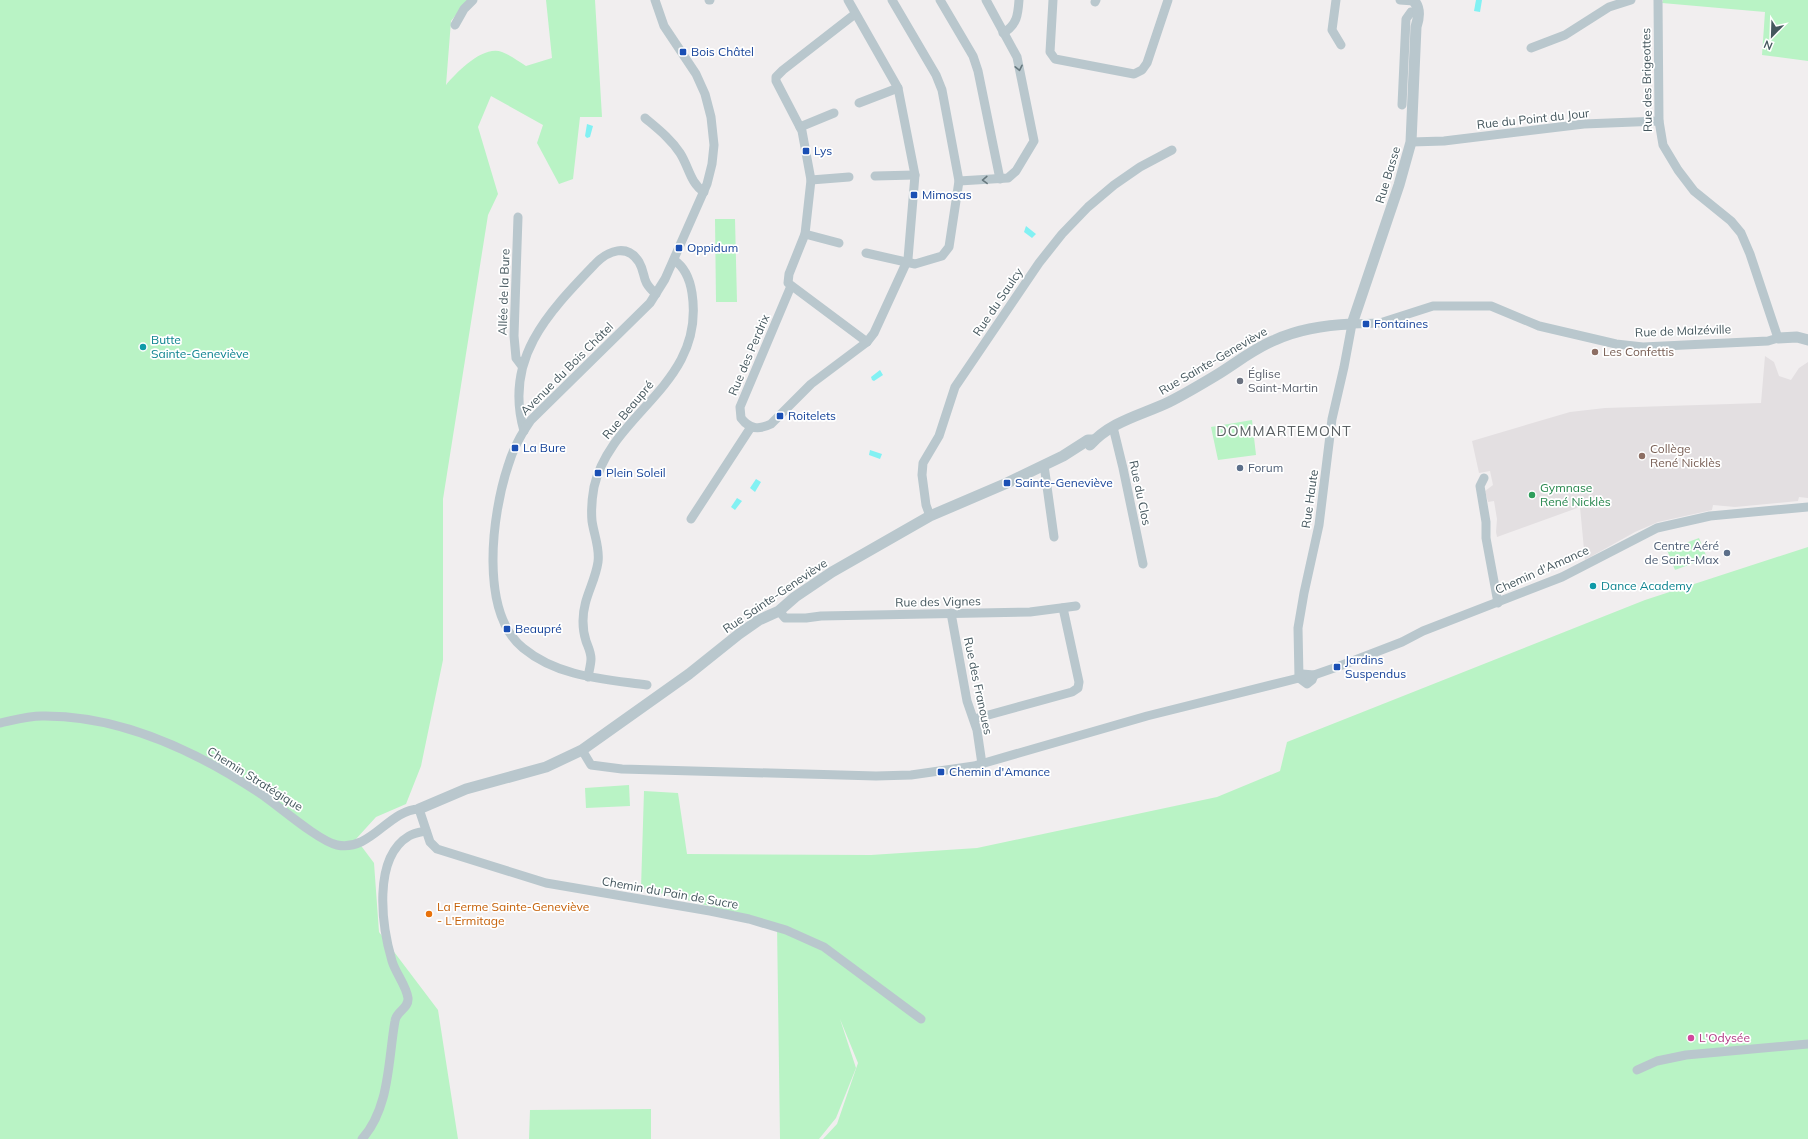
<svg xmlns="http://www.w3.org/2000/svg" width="1808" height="1139" font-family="Mulish,sans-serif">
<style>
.education{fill:#e3dfe1}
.green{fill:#b9f3c5}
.water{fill:#82f1f3}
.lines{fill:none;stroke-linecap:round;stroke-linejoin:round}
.minor{stroke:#b9c7cd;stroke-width:9}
.tertiary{stroke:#b9c7cd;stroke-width:11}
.oneway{stroke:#68797f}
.transit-dot{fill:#1a4fb4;stroke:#fff;stroke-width:1.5}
.culture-dot{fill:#0f9aa8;stroke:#fff;stroke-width:1.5}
.education-dot{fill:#8d6e63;stroke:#fff;stroke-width:1.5}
.worship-dot{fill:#6b7280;stroke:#fff;stroke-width:1.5}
.service-dot{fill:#5c6f8a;stroke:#fff;stroke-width:1.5}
.leisure-dot{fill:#2e9e5b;stroke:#fff;stroke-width:1.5}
.food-dot{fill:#e8710a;stroke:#fff;stroke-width:1.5}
.hotel-dot{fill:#d1479c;stroke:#fff;stroke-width:1.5}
.labels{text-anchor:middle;stroke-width:3.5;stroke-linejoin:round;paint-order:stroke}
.transit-label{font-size:12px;fill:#164399;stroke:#fff;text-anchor:start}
.street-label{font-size:12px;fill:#45575e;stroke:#fff}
.culture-label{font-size:12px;fill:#0d838f;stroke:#fff;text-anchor:start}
.education-label{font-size:12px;fill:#785e54;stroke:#fff;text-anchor:start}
.worship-label{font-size:12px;fill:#5b616d;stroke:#fff;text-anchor:start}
.service-label{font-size:12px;fill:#4e5e75;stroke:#fff;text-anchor:start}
.leisure-label{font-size:12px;fill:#27864d;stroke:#fff;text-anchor:start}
.food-label{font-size:12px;fill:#c56008;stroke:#fff;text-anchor:start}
.hotel-label{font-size:12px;fill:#b23c85;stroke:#fff;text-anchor:start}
.quarter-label{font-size:14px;letter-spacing:1px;fill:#5b6164;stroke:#fff}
</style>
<rect width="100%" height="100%" fill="#f1eeef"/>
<path class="education" d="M1765,356L1774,362L1779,376L1791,380L1799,368L1808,362V498L1799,497L1798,501L1735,507L1713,505L1712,510L1658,522L1635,532L1585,560L1580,507L1497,537L1496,532L1497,519L1494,501L1488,502L1485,491L1493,485L1490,471L1479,473L1472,441L1570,412L1605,408L1761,403Z"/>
<g class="green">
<path d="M0,0H468L451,21L446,85C457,72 483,45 502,52C510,55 518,61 526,66L552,58L546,0H595L602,117H580L573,179L559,184L537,143L543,125L491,96L478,127L498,194L488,215L443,499V660L421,766L406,804L376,817L356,839L374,863L379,932L438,1010L458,1139H0Z"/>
<path d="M1663,0H1808V61L1762,55L1765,12L1662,3Z"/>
<path d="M715,219H735L737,302H716Z"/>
<path d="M1252,420L1256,455L1218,460L1211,427Z"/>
<path d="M1699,538L1707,558L1675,570L1667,550Z"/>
<path d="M1808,547V1139H823L837,1124L858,1063L840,1019L856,1068L836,1118L819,1139H780L777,924L641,888L644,791L678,793L687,854L871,855L977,848L1217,797L1280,771L1287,742L1645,600Z"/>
<path d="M629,785L630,806L586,808L585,788Z"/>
<path d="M651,1109V1139H529L530,1110Z"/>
</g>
<g class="water">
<path d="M1476,0H1482L1480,12L1474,11Z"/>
<path d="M587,124L593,126L590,137L587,138L585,136Z"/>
<path d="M1026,226L1036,234L1032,238L1024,232Z"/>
<path d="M880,370L883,375L874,381L872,380L871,377Z"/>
<path d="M870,450L882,454L880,459L869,455Z"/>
<path d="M756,479L761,482L755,492L750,488Z"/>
<path d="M737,498L742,501L735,510L731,507Z"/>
</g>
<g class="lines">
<g class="minor">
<path d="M709,0H710"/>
<path d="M940,0L973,56L978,71L1000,179"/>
<path d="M1053,0L1050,52L1055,59L1134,74L1142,70L1147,63L1168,0"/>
<path d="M1336,0L1332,30L1341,45"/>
<path d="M1400,0L1414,1"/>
<path d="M1095,2L1096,0"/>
<path d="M855,14L783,70L776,77V81L802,131L811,180L805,234L789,274L788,283L867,342"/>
<path d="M455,25L464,9L473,0"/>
<path d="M1003,33C1017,25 1018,15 1019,0"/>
<path d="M1531,48L1565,35L1609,7L1631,0"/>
<path d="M859,103L898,88"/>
<path d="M1402,105L1406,19L1411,12"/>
<path d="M645,118C658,129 671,139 680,153C689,167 690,183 704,192"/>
<path d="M800,127L834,113"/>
<path d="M1411,142L1444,141L1584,124L1659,121"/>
<path d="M875,176L915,175"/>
<path d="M811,180L849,177"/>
<path d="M959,181L1008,178L1016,171L1034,141L1017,57L986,0"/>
<path d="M518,217L514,336L516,358L522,366"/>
<path d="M805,234L839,243"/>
<path d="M866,253L915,264L942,256L949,247L959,181L942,90L936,75L892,0"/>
<path d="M791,286L740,407L741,418C749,429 759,430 771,424L811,384L867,342L874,333L908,259L915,175L898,88L848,0"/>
<path d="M1113,427L1123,468L1143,564"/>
<path d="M524,431C503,358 549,312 596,263C608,251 627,243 639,262C647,276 640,280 656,294"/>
<path d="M1044,465L1054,537"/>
<path d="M1484,478L1480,486L1486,522V538L1498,603"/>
<path d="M930,516L926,505L922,475L923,463L939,436L955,387L1039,263L1062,234L1088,207L1114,185L1140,167L1172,150"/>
<path d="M691,519L751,427"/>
<path d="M779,611L785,618H806L821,616L1030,612L1076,606"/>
<path d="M951,613L967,701L977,730L982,764"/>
<path d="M588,677C589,671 591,664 591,659C591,652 588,647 586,641C584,635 583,628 583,621C583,598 595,583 598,562C600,548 594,535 592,521C591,510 592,498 594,487C611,412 706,385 692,293C690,280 686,268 674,260"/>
<path d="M1299,678L1298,628L1304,593L1319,525L1332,419L1344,367L1352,324L1380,323L1433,306H1491L1539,326L1616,344L1643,347L1768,341L1778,338L1750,254L1741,233L1731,221L1694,191L1678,170L1663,145L1659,121L1658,0"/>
<path d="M1299,678L1307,684L1312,680L1314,675"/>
<path d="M647,685C604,679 558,677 523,648C479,612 492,514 508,466C513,449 521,434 531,420L650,303L665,279L707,184L712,164L714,145L711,117L705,94L696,74L664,26L655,0"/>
<path d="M974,719L1072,692L1078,688L1079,682L1063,608"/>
<path d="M0,723C14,720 28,716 42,716C121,715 200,753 264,796C281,808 319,841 337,845C371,852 388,810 419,809"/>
<path d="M582,750L591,765L622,769L876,776L911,775L974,766L1147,716L1299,678L1302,674L1314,675L1337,667L1402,642L1423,631L1562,577L1657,528L1710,516L1808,507"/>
<path d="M419,809L430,842L437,849L546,883L710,911L749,919L786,930L824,947L921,1019"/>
<path d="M1637,1070L1657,1061L1686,1055L1808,1044"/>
<path d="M362,1139C390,1108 388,1060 395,1021C396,1011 409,1009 408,998C406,985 396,974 392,961C382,927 372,858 409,836C414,833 421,832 426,831"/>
</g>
<g class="tertiary">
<path d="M1778,338L1797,337L1808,340"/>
<path d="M1090,445C1111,421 1142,415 1169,402C1185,394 1200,385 1215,376C1235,364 1253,349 1275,340C1299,329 1325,325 1352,324L1399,185L1411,142L1416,27C1419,18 1420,8 1414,1"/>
<path d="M419,809L466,789L546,767L582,750L689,674L739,634L759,620L779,611L795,597L832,572L930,516L1007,483L1063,456L1088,440H1094"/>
</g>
</g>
<defs><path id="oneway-chevron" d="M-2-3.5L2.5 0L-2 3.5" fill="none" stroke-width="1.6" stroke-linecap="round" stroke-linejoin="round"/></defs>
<g class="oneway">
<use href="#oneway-chevron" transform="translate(1019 68) rotate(78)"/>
<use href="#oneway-chevron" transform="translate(985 180) rotate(178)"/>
</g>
<g class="transit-dot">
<rect x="679" y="48" width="8" height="8" rx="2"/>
<rect x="802" y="147" width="8" height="8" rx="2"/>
<rect x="910" y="191" width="8" height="8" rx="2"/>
<rect x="675" y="244" width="8" height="8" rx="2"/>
<rect x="1362" y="320" width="8" height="8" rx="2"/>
<rect x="776" y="412" width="8" height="8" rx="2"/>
<rect x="511" y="444" width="8" height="8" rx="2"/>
<rect x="594" y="469" width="8" height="8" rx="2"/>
<rect x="1003" y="479" width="8" height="8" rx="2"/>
<rect x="503" y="625" width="8" height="8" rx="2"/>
<rect x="1333" y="663" width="8" height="8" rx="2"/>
<rect x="937" y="768" width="8" height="8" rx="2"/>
</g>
<g class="culture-dot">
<circle cx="143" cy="347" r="4"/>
<circle cx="1593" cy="586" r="4"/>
</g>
<g class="education-dot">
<circle cx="1595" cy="352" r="4"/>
<circle cx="1642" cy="456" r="4"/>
</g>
<circle class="worship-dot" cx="1240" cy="381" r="4"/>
<g class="service-dot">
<circle cx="1240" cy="468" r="4"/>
<circle cx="1727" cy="553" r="4"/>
</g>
<circle class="leisure-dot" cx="1532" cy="495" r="4"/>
<circle class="food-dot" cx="429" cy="914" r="4"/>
<circle class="hotel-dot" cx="1691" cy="1038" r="4"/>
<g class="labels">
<g class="transit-label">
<text x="691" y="56">Bois Châtel</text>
<text x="814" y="155">Lys</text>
<text x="922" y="199">Mimosas</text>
<text x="687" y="252">Oppidum</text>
<text x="1374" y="328">Fontaines</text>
<text x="788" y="420">Roitelets</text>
<text x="523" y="452">La Bure</text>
<text x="606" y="477">Plein Soleil</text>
<text x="1015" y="487">Sainte-Geneviève</text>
<text x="515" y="633">Beaupré</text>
<text x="1345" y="664">Jardins<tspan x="1345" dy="14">Suspendus</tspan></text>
<text x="949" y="776">Chemin d'Amance</text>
</g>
<g class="street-label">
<text transform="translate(1647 80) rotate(-91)" y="4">Rue des Brigeottes</text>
<text transform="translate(1533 119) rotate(-6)" y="4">Rue du Point du Jour</text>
<text transform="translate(1388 175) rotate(-73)" y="4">Rue Basse</text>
<text transform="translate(504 292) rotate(-88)" y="4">Allée de la Bure</text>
<text transform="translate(998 302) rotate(-56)" y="4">Rue du Saulcy</text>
<text transform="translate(1683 331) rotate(-2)" y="4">Rue de Malzéville</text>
<text transform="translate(749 355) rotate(-67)" y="4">Rue des Perdrix</text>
<text transform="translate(1213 361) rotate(-30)" y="4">Rue Sainte-Geneviève</text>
<text transform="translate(567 369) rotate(-45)" y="4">Avenue du Bois Châtel</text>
<text transform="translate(628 410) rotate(-50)" y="4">Rue Beaupré</text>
<text transform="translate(1140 493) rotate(78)" y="4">Rue du Clos</text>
<text transform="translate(1310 499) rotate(-82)" y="4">Rue Haute</text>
<text transform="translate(1542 570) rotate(-24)" y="4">Chemin d'Amance</text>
<text transform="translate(775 596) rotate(-34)" y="4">Rue Sainte-Geneviève</text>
<text transform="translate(938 602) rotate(-1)" y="4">Rue des Vignes</text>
<text transform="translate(978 686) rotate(78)" y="4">Rue des Franoues</text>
<text transform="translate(255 779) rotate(32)" y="4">Chemin Stratégique</text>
<text transform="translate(670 893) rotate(10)" y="4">Chemin du Pain de Sucre</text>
</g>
<g class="culture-label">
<text x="151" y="344">Butte<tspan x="151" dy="14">Sainte-Geneviève</tspan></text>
<text x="1601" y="590">Dance Academy</text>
</g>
<g class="education-label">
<text x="1603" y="356">Les Confettis</text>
<text x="1650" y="453">Collège<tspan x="1650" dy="14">René Nicklès</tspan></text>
</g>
<g class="worship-label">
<text x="1248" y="378">Église<tspan x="1248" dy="14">Saint-Martin</tspan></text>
</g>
<g class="service-label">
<text x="1248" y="472">Forum</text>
<text x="1719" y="550" text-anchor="end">Centre Aéré<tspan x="1719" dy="14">de Saint-Max</tspan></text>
</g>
<g class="leisure-label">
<text x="1540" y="492">Gymnase<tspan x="1540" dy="14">René Nicklès</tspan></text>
</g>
<g class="food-label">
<text x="437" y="911">La Ferme Sainte-Geneviève<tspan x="437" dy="14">- L'Ermitage</tspan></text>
</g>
<g class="hotel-label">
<text x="1699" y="1042">L'Odysée</text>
</g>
<g class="quarter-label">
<text x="1284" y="436">DOMMARTEMONT</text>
</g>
</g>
<g transform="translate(1772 36) rotate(203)" stroke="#ffffff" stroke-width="3" paint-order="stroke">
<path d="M0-3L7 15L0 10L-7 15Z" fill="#45575e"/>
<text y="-6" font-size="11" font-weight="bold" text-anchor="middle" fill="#45575e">N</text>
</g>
</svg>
